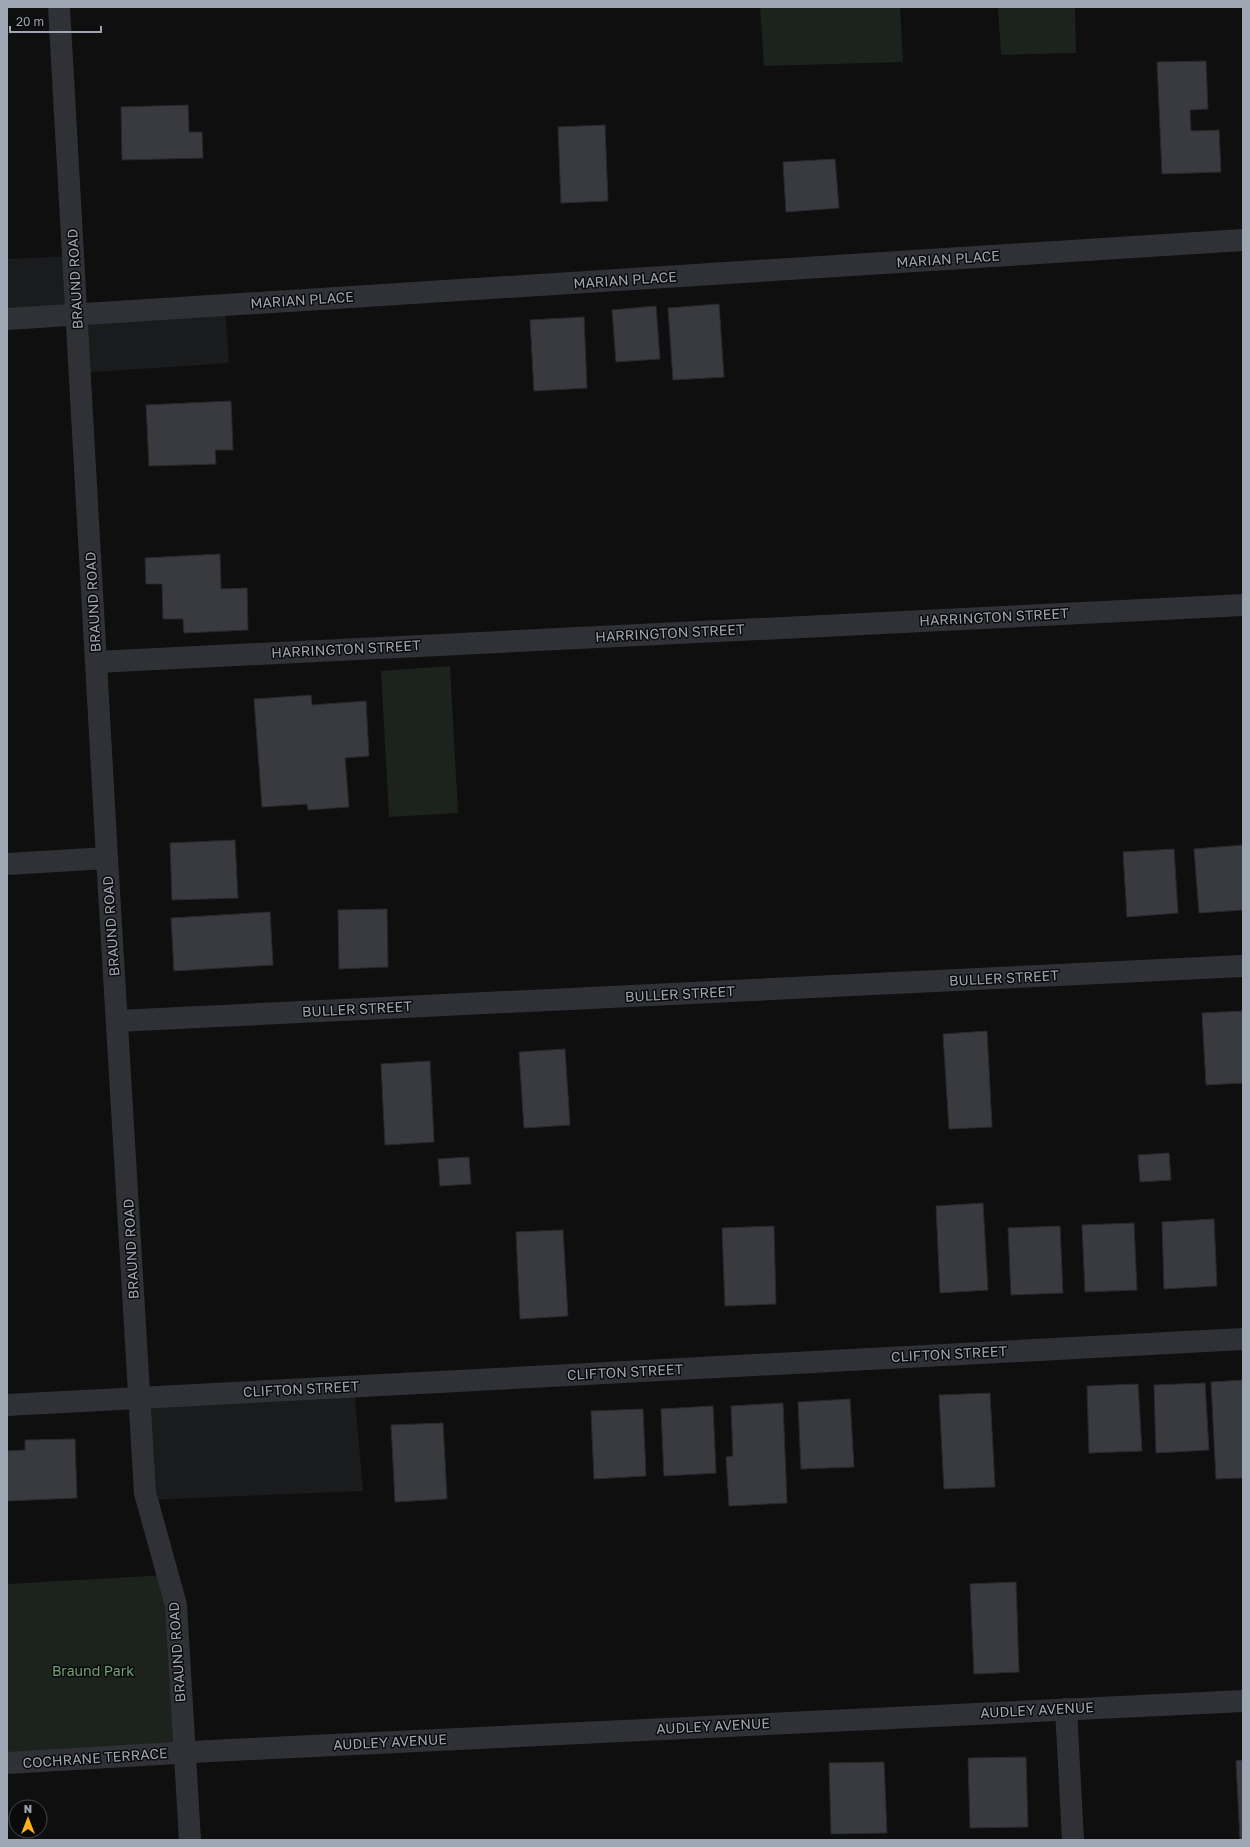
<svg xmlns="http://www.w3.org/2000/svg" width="1250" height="1847" font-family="'Golos Text',sans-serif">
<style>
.built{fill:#1a1b1d}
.green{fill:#1b231c}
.building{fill:#383a3f;stroke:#29292d}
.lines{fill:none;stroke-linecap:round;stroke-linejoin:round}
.minor{stroke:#2f3136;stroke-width:22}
.labels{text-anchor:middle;stroke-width:3;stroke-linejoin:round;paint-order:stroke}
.street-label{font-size:14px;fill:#9ea5b3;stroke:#0a0a0b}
.park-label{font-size:14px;fill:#73a075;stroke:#0a0a0b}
</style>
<rect width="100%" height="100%" fill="#0f0f10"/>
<g class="built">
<path d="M74,256L77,315L225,305L229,363L80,373L77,315L7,319V259Z"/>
<path d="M354,1386L363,1491L147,1500L139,1398Z"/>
</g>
<g class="green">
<path d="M760,7H900L903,62L764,66Z"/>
<path d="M998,7H1075L1076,53L1001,55Z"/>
<path d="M450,666L458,813L389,817L381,671Z"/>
<path d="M168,1575L184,1752L7,1763V1584Z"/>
</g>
<g class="building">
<path d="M1206,61L1208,109L1190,110L1191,131L1219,130L1221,172L1162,174L1157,62Z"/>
<path d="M188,105L189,132H202L203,158L122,160L121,107Z"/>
<path d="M605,125L608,201L561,203L558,127Z"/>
<path d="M835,159L839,208L786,212L783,162Z"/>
<path d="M719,304L724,377L673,380L668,308Z"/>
<path d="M656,306L660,359L616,362L612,310Z"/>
<path d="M584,317L587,388L534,391L530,320Z"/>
<path d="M231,401L233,450H215L216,464L149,466L146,405Z"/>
<path d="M220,554L221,589L247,588L248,630L184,633L183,619H163L162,584H146L145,558Z"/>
<path d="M311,695L312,705L366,701L369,756L345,758L349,807L308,810L307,804L262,807L254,699Z"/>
<path d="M235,840L238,898L172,900L170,843Z"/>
<path d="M1243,845V910L1199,913L1194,849Z"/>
<path d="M1174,849L1178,913L1127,917L1123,852Z"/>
<path d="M387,909L388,967L339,969L338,910Z"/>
<path d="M270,912L273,965L174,971L171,918Z"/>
<path d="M1243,1011V1083L1206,1085L1202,1013Z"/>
<path d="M987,1031L992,1127L949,1129L943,1034Z"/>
<path d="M565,1049L570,1125L524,1128L519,1052Z"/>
<path d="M430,1061L434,1142L385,1145L381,1064Z"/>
<path d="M1169,1153L1171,1180L1140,1182L1138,1155Z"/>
<path d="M469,1157L471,1184L440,1186L438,1159Z"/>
<path d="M983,1203L988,1290L940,1293L936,1206Z"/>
<path d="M1214,1219L1217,1286L1164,1289L1162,1222Z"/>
<path d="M1134,1223L1137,1290L1085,1292L1082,1225Z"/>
<path d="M774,1226L776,1304L725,1306L722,1228Z"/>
<path d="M1060,1226L1063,1293L1011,1295L1008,1228Z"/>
<path d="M563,1230L568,1316L520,1319L516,1232Z"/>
<path d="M1243,1380V1478L1216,1479L1211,1382Z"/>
<path d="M1205,1383L1209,1450L1156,1453L1154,1385Z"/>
<path d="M1138,1384L1142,1451L1089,1453L1087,1386Z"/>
<path d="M990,1393L995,1487L944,1489L939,1395Z"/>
<path d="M850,1399L854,1467L801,1469L798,1402Z"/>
<path d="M783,1403L787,1503L729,1506L726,1457L733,1456L731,1406Z"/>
<path d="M713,1406L716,1473L664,1476L661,1409Z"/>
<path d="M643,1409L646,1476L594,1479L591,1411Z"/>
<path d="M443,1423L447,1499L395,1502L391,1425Z"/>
<path d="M75,1439L77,1498L7,1501V1451L25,1450V1440Z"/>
<path d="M1016,1582L1019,1672L974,1674L970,1584Z"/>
<path d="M1026,1757L1028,1827L970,1828L968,1758Z"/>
<path d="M1243,1760V1840H1240L1236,1761Z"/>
<path d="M884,1762L887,1833L831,1834L829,1763Z"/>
</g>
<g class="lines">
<g class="minor">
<path d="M59,7L107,858L145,1493L176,1605L190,1840"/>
<path d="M7,319L1243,240"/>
<path d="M97,662L1243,605"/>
<path d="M7,864L107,858"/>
<path d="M118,1021L1243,966"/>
<path d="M7,1405L1243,1339"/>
<path d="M1066,1709L1073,1840"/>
<path d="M7,1763L210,1751L1243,1701"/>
</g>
</g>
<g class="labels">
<g class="street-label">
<text transform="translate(948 259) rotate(-4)" y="5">MARIAN PLACE</text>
<text transform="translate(75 279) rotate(-93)" y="5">BRAUND ROAD</text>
<text transform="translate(625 280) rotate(-4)" y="5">MARIAN PLACE</text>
<text transform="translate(302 300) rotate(-4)" y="5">MARIAN PLACE</text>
<text transform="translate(93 602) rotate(-93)" y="5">BRAUND ROAD</text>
<text transform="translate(994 617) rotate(-3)" y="5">HARRINGTON STREET</text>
<text transform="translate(670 633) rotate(-3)" y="5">HARRINGTON STREET</text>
<text transform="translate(346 649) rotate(-3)" y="5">HARRINGTON STREET</text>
<text transform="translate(111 926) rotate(-94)" y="5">BRAUND ROAD</text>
<text transform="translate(1004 978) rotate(-3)" y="5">BULLER STREET</text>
<text transform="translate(680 994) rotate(-3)" y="5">BULLER STREET</text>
<text transform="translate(357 1009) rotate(-3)" y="5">BULLER STREET</text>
<text transform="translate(131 1249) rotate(-93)" y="5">BRAUND ROAD</text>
<text transform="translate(949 1354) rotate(-3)" y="5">CLIFTON STREET</text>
<text transform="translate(625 1372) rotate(-3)" y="5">CLIFTON STREET</text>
<text transform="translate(301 1389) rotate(-3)" y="5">CLIFTON STREET</text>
<text transform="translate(177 1652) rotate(-94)" y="5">BRAUND ROAD</text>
<text transform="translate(1037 1710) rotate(-3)" y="5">AUDLEY AVENUE</text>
<text transform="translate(713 1726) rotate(-3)" y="5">AUDLEY AVENUE</text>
<text transform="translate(390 1742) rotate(-3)" y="5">AUDLEY AVENUE</text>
<text transform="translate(95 1758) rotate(-4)" y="5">COCHRANE TERRACE</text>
</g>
<g class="park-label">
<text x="93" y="1676">Braund Park</text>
</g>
</g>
<rect width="1250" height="1847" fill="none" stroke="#9ea5b3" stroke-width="16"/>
<g transform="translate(28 1819)"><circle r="19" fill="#0a0a0b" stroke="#45484e"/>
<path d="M0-3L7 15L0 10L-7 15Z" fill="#ffaf18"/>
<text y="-6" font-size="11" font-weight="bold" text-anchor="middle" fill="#9ea5b3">N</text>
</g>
<path d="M10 26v6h91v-6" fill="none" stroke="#9ea5b3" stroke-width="2"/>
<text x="16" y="26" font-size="12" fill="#9ea5b3" stroke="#0a0a0b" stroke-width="3" paint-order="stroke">20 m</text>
</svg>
